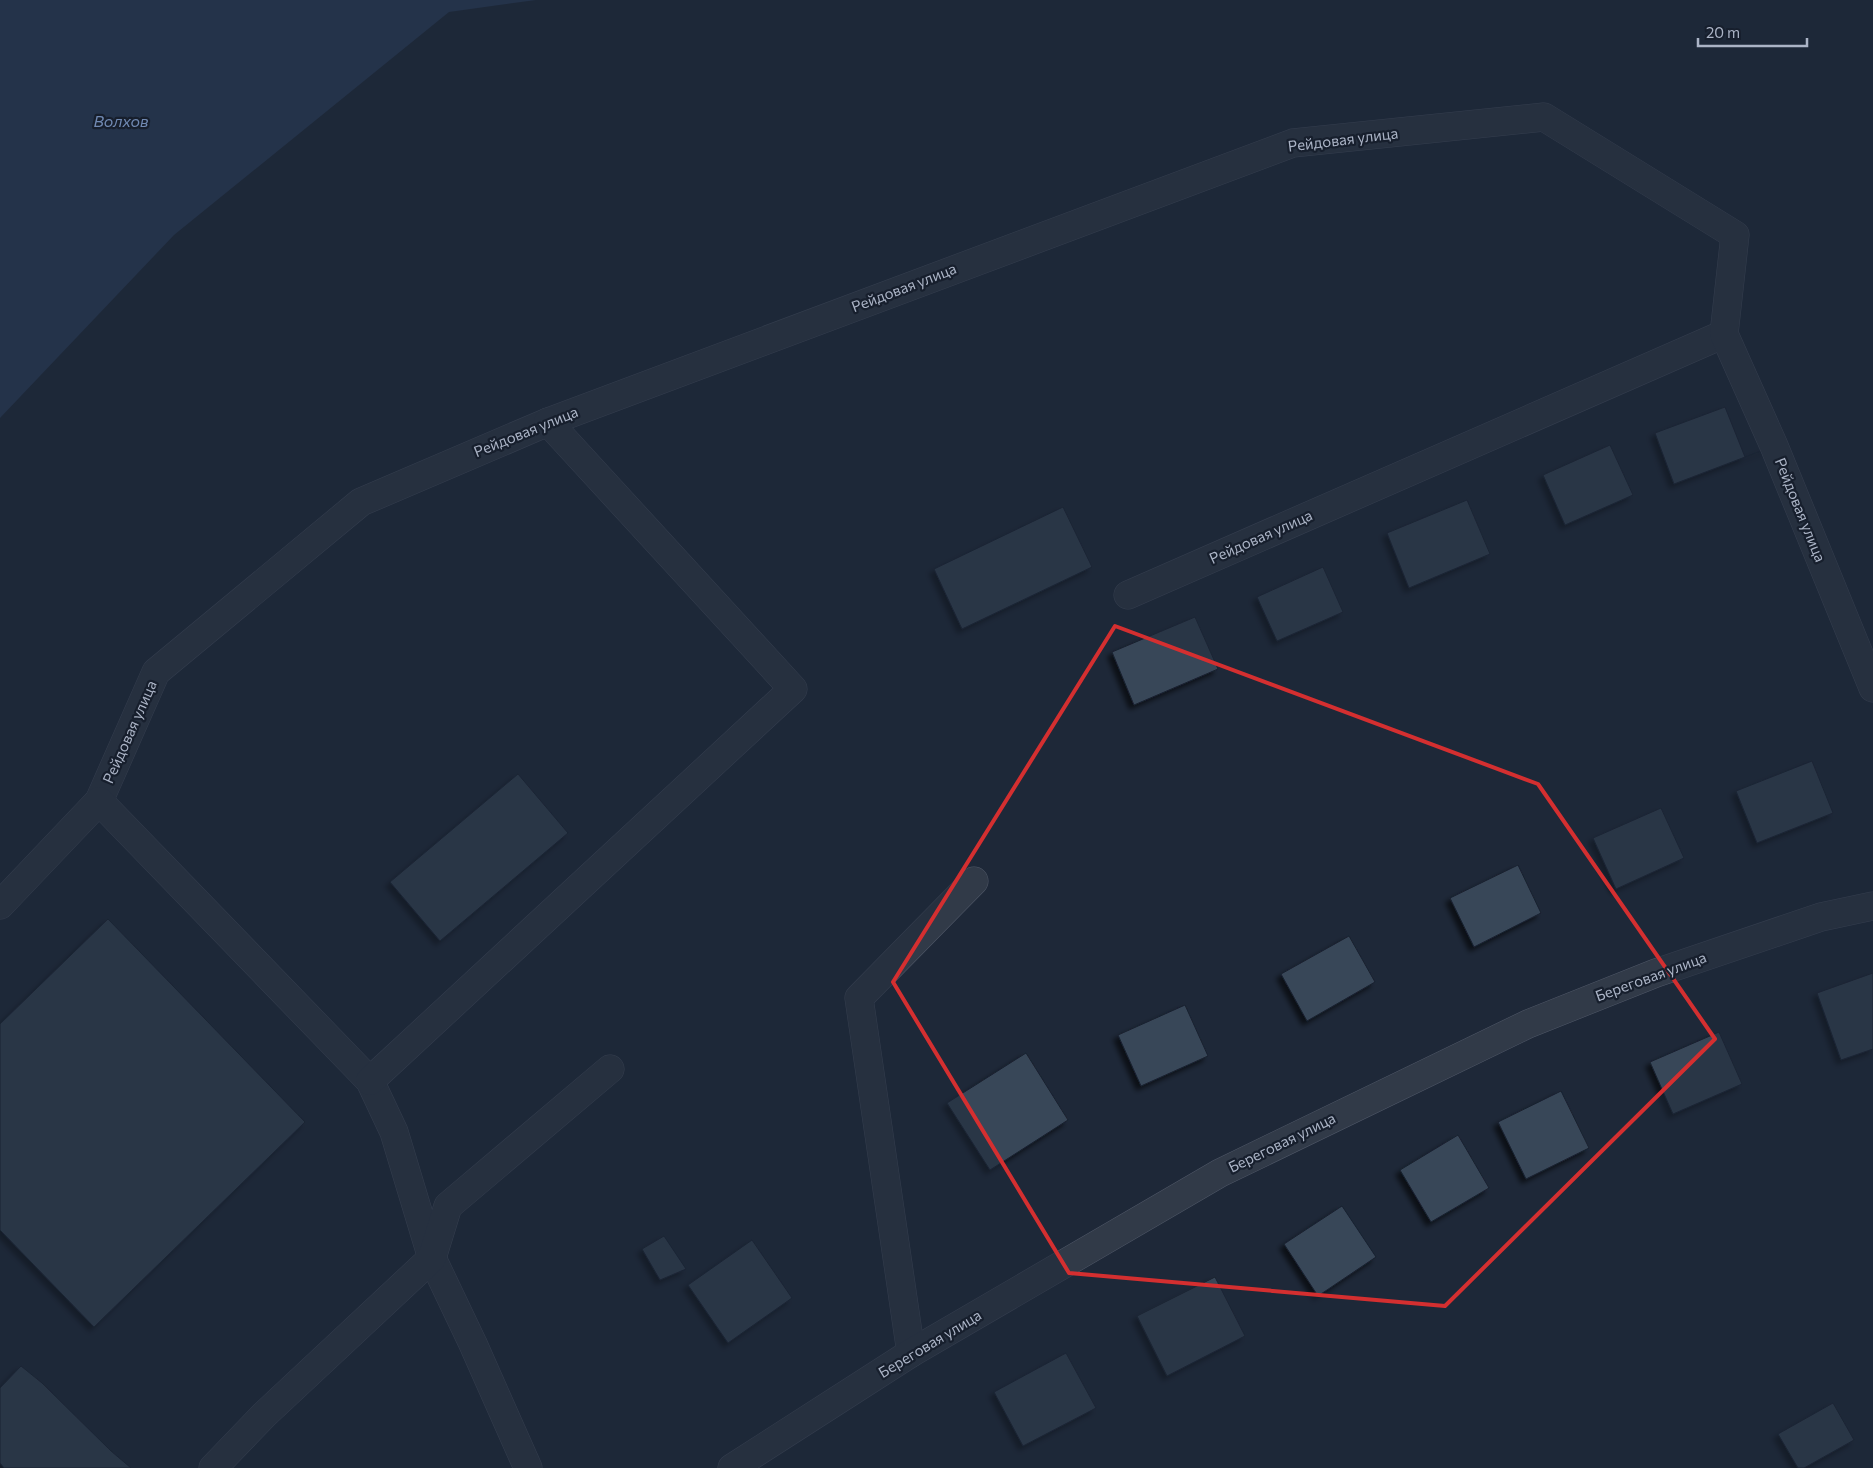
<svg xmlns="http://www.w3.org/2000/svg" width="1873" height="1468" font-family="Commissioner,sans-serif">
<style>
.water{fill:#2d405f}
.building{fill:#394659;stroke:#19212f;filter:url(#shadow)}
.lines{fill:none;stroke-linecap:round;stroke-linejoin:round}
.minor-casing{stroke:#4f5767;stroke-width:29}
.minor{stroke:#313a48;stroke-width:28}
.marked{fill:none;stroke:#d42f30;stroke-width:4;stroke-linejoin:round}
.labels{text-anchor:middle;stroke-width:4.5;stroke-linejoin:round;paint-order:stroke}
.street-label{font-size:15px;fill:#abb4c6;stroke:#171f2d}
.water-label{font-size:16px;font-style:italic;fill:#7089b2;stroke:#171f2d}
</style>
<defs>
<filter id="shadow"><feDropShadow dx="-4.5" dy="4.5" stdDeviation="2.5" flood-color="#0009"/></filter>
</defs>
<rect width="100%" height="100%" fill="#1e2838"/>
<path class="water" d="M0,0H536L449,12L174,235L0,418Z"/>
<g class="building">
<path d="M1725,407L1745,457L1774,446L1674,484L1655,433Z"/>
<path d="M1610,445L1633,495L1565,525L1543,475Z"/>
<path d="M1467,500L1490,554L1409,588L1387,533Z"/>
<path d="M1063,507L1092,567L962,629L934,569Z"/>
<path d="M1323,567L1343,612L1277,641L1257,597Z"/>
<path d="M1195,617L1218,669L1134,705L1112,652Z"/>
<path d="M1812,761L1833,813L1757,843L1736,791Z"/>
<path d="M518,774L568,833L440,941L390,882Z"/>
<path d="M1661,808L1684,858L1616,889L1593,838Z"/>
<path d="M1518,865L1541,913L1474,947L1450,898Z"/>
<path d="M108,919L305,1122L94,1327L0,1230V1024Z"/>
<path d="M1349,936L1375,982L1307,1021L1281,974Z"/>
<path d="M1873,973V1049L1841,1060L1817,993Z"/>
<path d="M1185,1005L1208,1056L1141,1086L1118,1035Z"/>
<path d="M1719,1032L1742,1084L1673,1114L1650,1062Z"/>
<path d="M1026,1053L1068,1120L990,1170L947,1103Z"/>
<path d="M1561,1091L1589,1148L1526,1179L1498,1122Z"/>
<path d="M1458,1135L1489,1188L1431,1222L1400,1170Z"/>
<path d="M1342,1206L1376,1257L1318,1296L1284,1244Z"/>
<path d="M664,1236L686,1269L660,1280L642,1249Z"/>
<path d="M752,1240L792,1298L728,1343L688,1285Z"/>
<path d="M1215,1277L1245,1336L1167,1376L1137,1316Z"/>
<path d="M1066,1353L1096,1408L1023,1446L994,1392Z"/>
<path d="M21,1366L42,1383L111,1451L131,1468H4L0,1463V1388Z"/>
<path d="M1833,1403L1854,1440L1804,1468H1798L1778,1434Z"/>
</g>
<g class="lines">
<defs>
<g id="minor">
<path d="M1128,595L1724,334"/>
<path d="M99,801L156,672L361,502L548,422L1293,143L1544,117L1735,235L1724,334L1774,446L1873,688"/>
<path d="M0,905L99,801L370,1081L394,1132L432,1258L473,1344L528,1468"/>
<path d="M370,1081L793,689L548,422"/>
<path d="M911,1353L859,998L974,881"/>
<path d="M213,1468L264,1415L432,1258L448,1206L610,1069"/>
<path d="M732,1468L911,1353L1220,1173L1528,1024L1656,973L1821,917L1873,906"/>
</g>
</defs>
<use href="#minor" class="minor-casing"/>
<use href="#minor" class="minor"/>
</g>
<path d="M0 0H1873V1468H0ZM1115,626L1538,784L1715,1039L1445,1306L1069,1273L893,982Z" fill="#1e2838" fill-opacity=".55" fill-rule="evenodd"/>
<path class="marked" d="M1115,626L1538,784L1715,1039L1445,1306L1069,1273L893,982Z"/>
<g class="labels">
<g class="street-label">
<text transform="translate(1343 140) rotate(-7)" y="5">Рейдовая улица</text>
<text transform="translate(904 288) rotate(-21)" y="5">Рейдовая улица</text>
<text transform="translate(526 432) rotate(-22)" y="5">Рейдовая улица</text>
<text transform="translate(1800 510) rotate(68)" y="5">Рейдовая улица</text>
<text transform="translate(1261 537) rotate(-24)" y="5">Рейдовая улица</text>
<text transform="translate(130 732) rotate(-66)" y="5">Рейдовая улица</text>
<text transform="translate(1651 977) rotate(-20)" y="5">Береговая улица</text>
<text transform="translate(1282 1143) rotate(-26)" y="5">Береговая улица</text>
<text transform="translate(930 1344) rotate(-31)" y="5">Береговая улица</text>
</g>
<g class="water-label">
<text x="121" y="127">Волхов</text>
</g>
</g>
<path d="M1698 38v8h109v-8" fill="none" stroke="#abb4c6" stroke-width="2.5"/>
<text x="1706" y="38" font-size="15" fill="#abb4c6" stroke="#171f2d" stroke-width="4" paint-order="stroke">20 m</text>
</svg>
